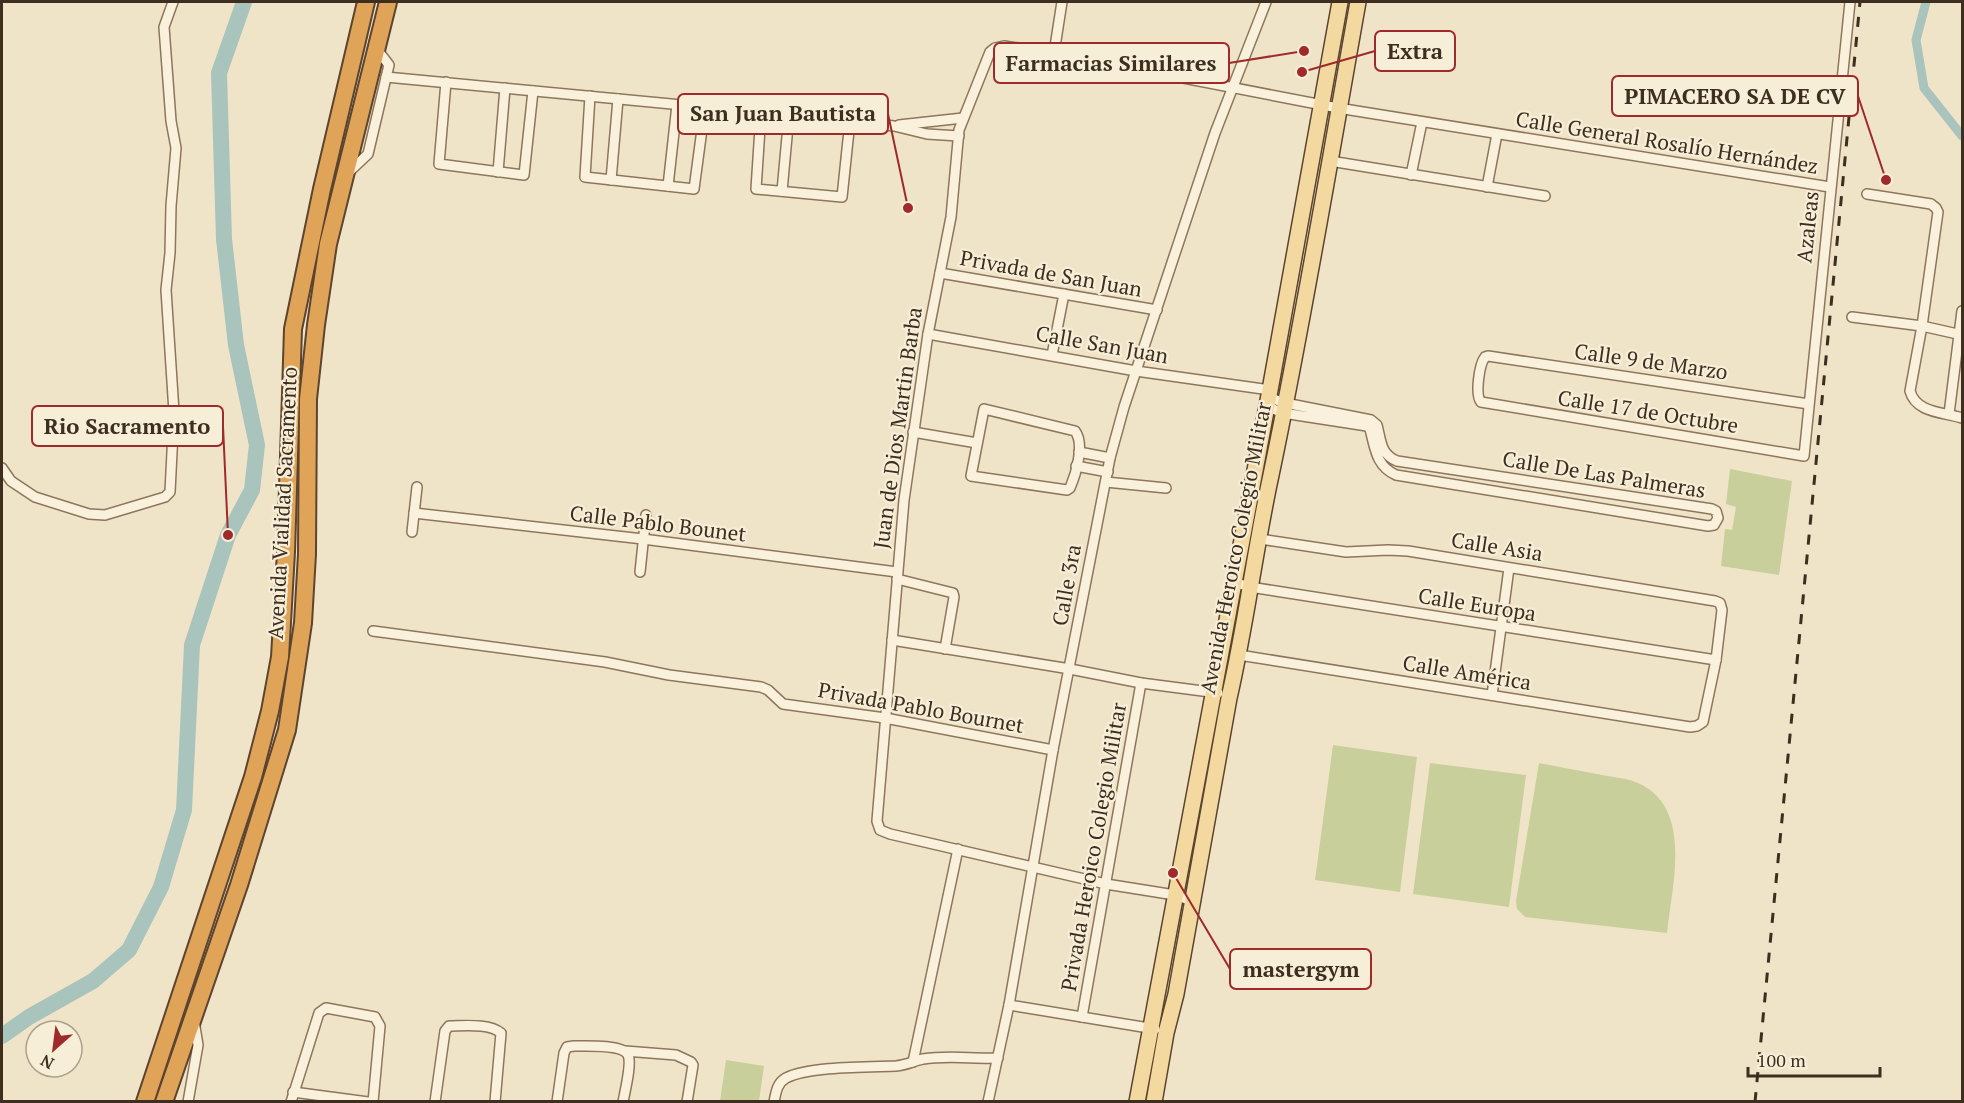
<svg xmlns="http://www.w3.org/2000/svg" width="1964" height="1103" font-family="'PT Serif',serif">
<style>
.green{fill:#c9cf9b}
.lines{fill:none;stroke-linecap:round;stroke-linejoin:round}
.canal{stroke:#a9c4bc;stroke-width:9}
.river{stroke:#a9c4bc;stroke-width:16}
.street-casing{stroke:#8d765c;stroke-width:12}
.primary-casing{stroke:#5b4430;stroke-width:18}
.highway-casing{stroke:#5b4430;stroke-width:20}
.street{stroke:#faf1dc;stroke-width:9}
.primary{stroke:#f3d9a0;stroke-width:15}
.highway{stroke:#e0a458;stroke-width:16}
.rail{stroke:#3d2e20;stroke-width:3;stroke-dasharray:10 10;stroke-linecap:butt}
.labels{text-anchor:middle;stroke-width:4.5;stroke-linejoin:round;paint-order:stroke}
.street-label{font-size:21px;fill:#3d2e20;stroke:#f7eed8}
.leader{fill:none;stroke:#9e2a2b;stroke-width:2}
.callout-dot{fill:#9e2a2b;stroke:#f7eed8;stroke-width:2}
.callout{fill:#f7eed8;stroke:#9e2a2b;stroke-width:2}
.callout-label{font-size:22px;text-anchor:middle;font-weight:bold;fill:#3d2e20}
</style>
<rect width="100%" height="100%" fill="#f0e4c8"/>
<g class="green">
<path d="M1730,469L1792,481L1779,575L1721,566L1725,529L1732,530L1736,507L1726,504Z"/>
<path d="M1333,745L1417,757L1400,892L1315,880Z"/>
<path d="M1430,763L1526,775L1509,907L1413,894Z"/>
<path d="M1539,763C1560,767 1581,771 1602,775C1612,777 1624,778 1633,781C1695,803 1672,884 1667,933L1525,917L1517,909L1516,901Z"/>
<path d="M726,1060L764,1066L759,1101H720Z"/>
</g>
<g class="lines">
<path class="canal" d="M1926,2L1916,40L1924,88L1962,136"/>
<path class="river" d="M2,1036L29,1017L93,981L129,950L161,887L184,810L192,645L228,535L252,490L257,445L236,345L224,239L219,73L244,2"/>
<defs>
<g id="street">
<path d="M1054,53L1062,2"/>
<path d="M386,77L850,121L894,126L927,134L959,136"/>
<path d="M446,82L439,164L524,175L533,91"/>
<path d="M590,96L585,177L694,189L705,107"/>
<path d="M761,113L756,189L842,197L850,121"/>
<path d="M899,125L963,118"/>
<path d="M1330,161L1545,196"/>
<path d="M349,172L368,154L389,65L376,48"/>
<path d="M498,172L505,88"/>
<path d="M1411,175L1422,122"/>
<path d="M611,180L618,99"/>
<path d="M668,186L677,105"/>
<path d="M1487,187L1497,134"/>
<path d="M782,191L789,115"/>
<path d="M1867,194L1931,204L1936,208L1938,212L1922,326L1910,391C1916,413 1943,412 1962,418"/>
<path d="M940,273L1157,310"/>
<path d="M1852,317L1922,326L1962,335"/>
<path d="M928,334L1136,371L1270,390"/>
<path d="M1052,355L1064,294"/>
<path d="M1809,404L1488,356L1485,357C1479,365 1475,395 1481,402L1804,456L1850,2"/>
<path d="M1266,406L1283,413L1367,426L1370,429C1375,448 1376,466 1396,475L1708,526L1714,525L1718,518L1716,511L1712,509L1397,461C1380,454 1381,440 1377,425L1371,420L1285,403L1268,397"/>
<path d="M984,409L1075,431C1085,444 1076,474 1070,488L1067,490L971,476Z"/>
<path d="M1949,414L1962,311"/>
<path d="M913,432L977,443"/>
<path d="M1079,452L1110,458"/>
<path d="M1076,466L1108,472"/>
<path d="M2,468L11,481L35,497L89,514L105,515L165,497L170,492L174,412L166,290L170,253L171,206L176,148L171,121L164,27L173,2"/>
<path d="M1106,482L1166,488"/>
<path d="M414,513L643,539L897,572"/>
<path d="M412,532L417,487"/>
<path d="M640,572L646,515"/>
<path d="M897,579L953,593L954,597L945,649"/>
<path d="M1233,582L1250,587L1716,660"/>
<path d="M373,631L605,662L669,675L761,687L768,690L783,704L885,718L1053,750"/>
<path d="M892,640L1070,669L1141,683L1218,693"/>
<path d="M1239,655L1690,727L1697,726L1703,722L1716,660L1722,610L1720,603L1715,601L1408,551L1388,550L1346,552L1260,539"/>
<path d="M1492,695L1509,568"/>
<path d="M1192,901L1175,895L1106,884L890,834L880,830L877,821L904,500L928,334L951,217L959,130L990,52L995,48L1004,46L1054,53L1338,108L1830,187"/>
<path d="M1009,1005L1155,1029"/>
<path d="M1082,1017L1141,683"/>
<path d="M625,1051L676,1055L691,1062L693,1065L687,1102"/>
<path d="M913,1062L958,849"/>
<path d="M293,1092L368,1102"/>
<path d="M188,1102L198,1045L194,1021"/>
<path d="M291,1102L319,1013L326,1008L375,1017L380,1026L373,1102"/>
<path d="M435,1102L445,1031L449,1026C464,1026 489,1023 501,1033L495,1102"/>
<path d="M557,1102L564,1053L567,1047L574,1046C584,1046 623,1044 628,1055C632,1063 625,1091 623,1102"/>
<path d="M774,1102C776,1092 777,1083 786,1078C808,1066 870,1067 896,1066C906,1065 914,1061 923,1059C948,1055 973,1059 998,1058"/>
<path d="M988,1102L1009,1005L1053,750L1110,458L1124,407L1215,133L1266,2"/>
</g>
<g id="primary">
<path d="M1137,1102L1270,390L1340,2"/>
<path d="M1154,1102L1166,1033L1176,994L1229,698C1246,624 1255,549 1271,475C1304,318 1330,159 1358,2"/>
</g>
<g id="highway">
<path d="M145,1102L253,777L270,711L280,657L286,552L293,329L322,189L366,2"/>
<path d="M164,1102L239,885L287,730L303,623L307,554L308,399L316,325L328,244L388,2"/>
</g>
</defs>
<use href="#street" class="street-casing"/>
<use href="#primary" class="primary-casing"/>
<use href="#highway" class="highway-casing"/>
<use href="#street" class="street"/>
<use href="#primary" class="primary"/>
<use href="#highway" class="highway"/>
<path class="rail" d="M1755,1102L1860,2"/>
</g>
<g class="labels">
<g class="street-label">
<text transform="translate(1667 143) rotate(9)" y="7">Calle General Rosalío Hernández</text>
<text transform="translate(1808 227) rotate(-84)" y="7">Azaleas</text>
<text transform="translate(1051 274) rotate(10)" y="7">Privada de San Juan</text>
<text transform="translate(1102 345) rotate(10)" y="7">Calle San Juan</text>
<text transform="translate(1651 362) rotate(8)" y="7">Calle 9 de Marzo</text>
<text transform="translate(1648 412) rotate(9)" y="7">Calle 17 de Octubre</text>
<text transform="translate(898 428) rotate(-82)" y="7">Juan de Dios Martin Barba</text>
<text transform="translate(1604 475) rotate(9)" y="7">Calle De Las Palmeras</text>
<text transform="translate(283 503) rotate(-87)" y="7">Avenida Vialidad Sacramento</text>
<text transform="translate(658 524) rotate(7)" y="7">Calle Pablo Bounet</text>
<text transform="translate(1497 547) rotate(9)" y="7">Calle Asia</text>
<text transform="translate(1236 548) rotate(-79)" y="7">Avenida Heroico Colegio Militar</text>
<text transform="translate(1067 585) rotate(-80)" y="7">Calle 3ra</text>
<text transform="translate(1477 605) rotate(9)" y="7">Calle Europa</text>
<text transform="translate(1467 673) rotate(9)" y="7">Calle América</text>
<text transform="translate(921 708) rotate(10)" y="7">Privada Pablo Bournet</text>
<text transform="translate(1094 847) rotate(-80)" y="7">Privada Heroico Colegio Militar</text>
</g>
</g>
<path class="leader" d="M1302 72L1375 51M1304 51L1229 63M1886 180L1858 96M908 208L888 114M228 535L223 426M1173 873L1230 969"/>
<g class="callout-dot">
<circle cx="1302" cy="72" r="6"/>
<circle cx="1304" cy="51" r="6"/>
<circle cx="1886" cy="180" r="6"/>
<circle cx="908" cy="208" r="6"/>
<circle cx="228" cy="535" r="6"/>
<circle cx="1173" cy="873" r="6"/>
</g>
<g class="callout">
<rect x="1375" y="31" width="80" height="40" rx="6"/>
<rect x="994" y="43" width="235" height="40" rx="6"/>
<rect x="1612" y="76" width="246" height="40" rx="6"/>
<rect x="678" y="94" width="210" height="40" rx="6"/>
<rect x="32" y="406" width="191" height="40" rx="6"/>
<rect x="1230" y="949" width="141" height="40" rx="6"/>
</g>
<g class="callout-label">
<text x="1415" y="59">Extra</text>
<text x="1111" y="71">Farmacias Similares</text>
<text x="1735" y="104">PIMACERO SA DE CV</text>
<text x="783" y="121">San Juan Bautista</text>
<text x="127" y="434">Rio Sacramento</text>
<text x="1301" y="977">mastergym</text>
</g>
<rect width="1964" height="1103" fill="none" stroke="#3d2e20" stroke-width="6"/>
<g transform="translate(54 1049) rotate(208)"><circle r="28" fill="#f7eed8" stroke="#ada18e" stroke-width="1.5"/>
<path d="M0-4.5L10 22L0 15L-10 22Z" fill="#9e2a2b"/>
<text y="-9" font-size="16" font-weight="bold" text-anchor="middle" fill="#3d2e20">N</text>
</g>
<path d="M1748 1067v9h132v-9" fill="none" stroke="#3d2e20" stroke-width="3"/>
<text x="1757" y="1067" font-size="18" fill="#3d2e20" stroke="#f7eed8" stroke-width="4.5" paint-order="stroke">100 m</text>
</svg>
